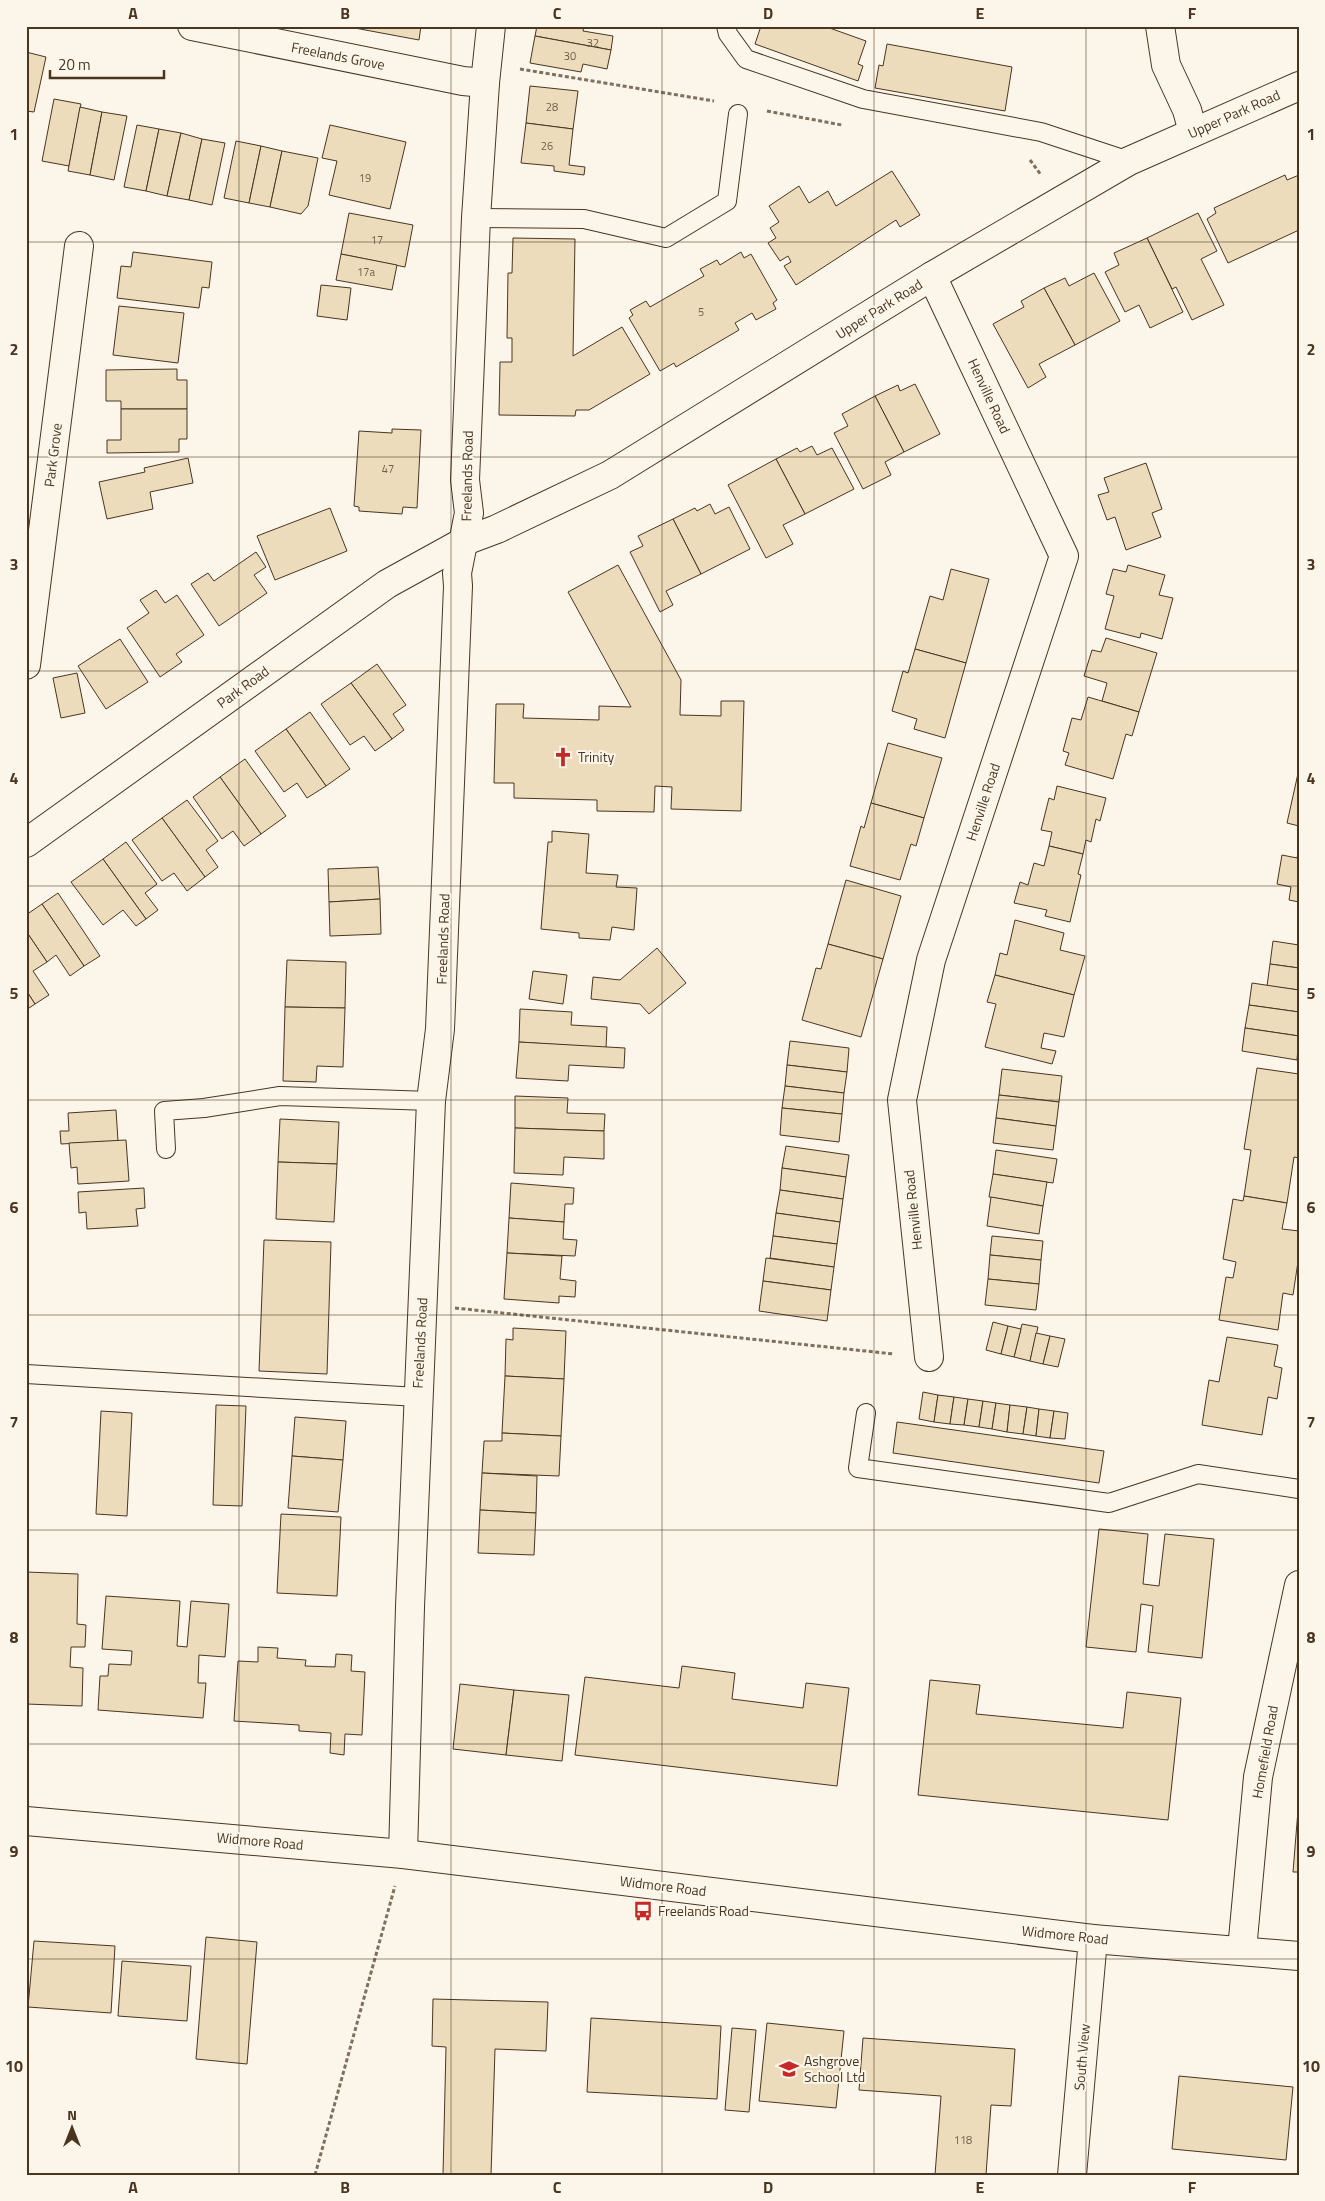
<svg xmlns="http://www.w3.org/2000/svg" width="1325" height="2201" font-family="'Titillium Web',sans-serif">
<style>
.building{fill:#ecdcbc;stroke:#4a3520}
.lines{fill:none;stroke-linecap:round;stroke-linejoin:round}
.lane-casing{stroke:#4a3520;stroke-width:20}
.street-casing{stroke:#4a3520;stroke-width:30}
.secondary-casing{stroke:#4a3520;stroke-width:30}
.primary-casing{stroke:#4a3520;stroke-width:30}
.path{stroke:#7f6f5c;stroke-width:3;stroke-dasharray:4 2.5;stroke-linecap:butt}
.lane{stroke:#fbf6e9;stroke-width:18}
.street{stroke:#fbf6e9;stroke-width:28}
.secondary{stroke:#fbf6e9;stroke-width:28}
.primary{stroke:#fbf6e9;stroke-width:28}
.grid{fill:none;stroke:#4a3520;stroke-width:1;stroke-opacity:0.55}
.labels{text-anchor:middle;stroke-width:4;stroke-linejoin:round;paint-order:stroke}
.number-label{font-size:11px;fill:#725f47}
.street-label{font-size:14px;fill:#4a3520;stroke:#fbf6e9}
.poi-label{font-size:14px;fill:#4a3520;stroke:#fbf6e9;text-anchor:start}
.neatline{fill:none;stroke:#4a3520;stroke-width:2}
.grid-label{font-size:16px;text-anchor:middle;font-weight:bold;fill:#4a3520}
</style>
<rect width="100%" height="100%" fill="#fbf6e9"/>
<g class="building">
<path d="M344,26H421L419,40Z"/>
<path d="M537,26H584L583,31L613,36L611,50L535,36Z"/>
<path d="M761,26H824L866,41L858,64L863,66L858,81L755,44Z"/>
<path d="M535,36L611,50L607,69L583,64L581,72L530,63Z"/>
<path d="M887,44L1012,67L1005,111L875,88L879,65L883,66Z"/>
<path d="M26,52L46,57L34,112L26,111Z"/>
<path d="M530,86L578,91L573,129L526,123Z"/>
<path d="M54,99L81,104L69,166L42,161Z"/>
<path d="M80,107L102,112L90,175L68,171Z"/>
<path d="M102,112L127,116L114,180L90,175Z"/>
<path d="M526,123L573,129L569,165L585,167L584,175L554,171V166L521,163Z"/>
<path d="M137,125L159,129L146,191L124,187Z"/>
<path d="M330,125L406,142L390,209L329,195L337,161L322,158Z"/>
<path d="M159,129L181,133L167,196L146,191Z"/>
<path d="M181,133L202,139L189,200L167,196Z"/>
<path d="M202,139L225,143L212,205L189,200Z"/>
<path d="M236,141L261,146L249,203L224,198Z"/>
<path d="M261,146L282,151L270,207L249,203Z"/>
<path d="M282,151L318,158L308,206L301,214L270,207Z"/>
<path d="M892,171L920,215L900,227L896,220L796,285L784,266L791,262L788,256L780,261L768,243L776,238L770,228L779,222L769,206L799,186L809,203L828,191L836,206Z"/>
<path d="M1285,175L1287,180L1299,175V230L1228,263L1207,219L1216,213L1214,208Z"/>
<path d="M349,213L413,225L405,267L341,254Z"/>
<path d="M1198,213L1217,251L1201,259L1224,305L1192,320L1176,287L1172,289L1147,238Z"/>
<path d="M513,238L575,239L573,356L622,327L650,374L589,410H576L575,416L499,415L500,362H512V338H507L508,273H512Z"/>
<path d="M1147,238L1183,312L1150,328L1139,305L1125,312L1105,272L1119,265L1114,253Z"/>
<path d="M133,252L212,262L209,288L202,287L199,308L117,298L121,266L131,267Z"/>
<path d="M741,252L744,258L751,254L777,300L773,303L776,309L756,320L752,313L735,323L739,330L676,367L674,363L660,371L629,318L633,315L630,310L646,301L650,307L704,276L700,269L717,260L720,265Z"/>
<path d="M341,254L397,265L392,290L336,280Z"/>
<path d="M1094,273L1120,321L1075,345L1044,288L1065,278L1069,286Z"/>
<path d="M321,285L351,288L347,320L317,316Z"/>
<path d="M1044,288L1075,345L1039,364L1046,377L1028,388L993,324L1024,307L1021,301Z"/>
<path d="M119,306L184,313L178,363L113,355Z"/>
<path d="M177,369V380H187V409H121V401H106V370Z"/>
<path d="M915,384L940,434L904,452L875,396L898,385L900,391Z"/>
<path d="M875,396L904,452L885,462L891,475L863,489L834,433L848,426L842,414Z"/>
<path d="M121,409H187V439H179V452L107,453V440H121Z"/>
<path d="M392,429L421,430L417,508L403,507L402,514L359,511V507L354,506L359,431L392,433Z"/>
<path d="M812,446L817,455L832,448L854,489L805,514L776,459L797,448L800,452Z"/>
<path d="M188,458L193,483L150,492L153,509L107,519L99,482L145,472L144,468Z"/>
<path d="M776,459L805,514L783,525L793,544L766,558L728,485Z"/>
<path d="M1146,463L1162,509L1152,513L1161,537L1126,550L1115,517L1107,520L1098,495L1109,492L1104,478Z"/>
<path d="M710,504L715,514L729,507L750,549L701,574L673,519L695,508L697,511Z"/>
<path d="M330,508L347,551L275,580L257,536Z"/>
<path d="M673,519L701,574L666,591L673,605L660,612L630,552L643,546L638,536Z"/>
<path d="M256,552L266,567L254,575L267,593L219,626L191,584L208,573L214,581Z"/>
<path d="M618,565L681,680L680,715L721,716V701H744L741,811L671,809L672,787L655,786L654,812L597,811V800L514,798V783H494L496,704H524L523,718L599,720V706L631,707L568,592Z"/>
<path d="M1128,565L1165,575L1159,595L1173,598L1162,639L1141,633L1140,638L1105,629L1114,596L1106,594L1113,569L1126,572Z"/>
<path d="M951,569L989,579L966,663L915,649L930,596L943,600Z"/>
<path d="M156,590L165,603L177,595L204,635L176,654L182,662L160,677L127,628L149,613L140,600Z"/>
<path d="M1106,638L1157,653L1139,712L1102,701L1107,683L1084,676L1092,650L1101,652Z"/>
<path d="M120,639L148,682L106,709L78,666Z"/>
<path d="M915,649L966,663L945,738L914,729L917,719L892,711L903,671L908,673Z"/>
<path d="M377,664L406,705L393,714L404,730L392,739L351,683Z"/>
<path d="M77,673L85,713L61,718L53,678Z"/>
<path d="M351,683L392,739L375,751L364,736L350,745L321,704Z"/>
<path d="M1088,697L1139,712L1132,736L1126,734L1113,779L1065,765L1069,753L1063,751L1072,718L1081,720Z"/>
<path d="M310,712L350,769L326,786L286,729Z"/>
<path d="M286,729L326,786L307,798L297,783L284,792L255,751Z"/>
<path d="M888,743L942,758L924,818L871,803Z"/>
<path d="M245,759L286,816L261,834L220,777Z"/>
<path d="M1299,769V826L1287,823Z"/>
<path d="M220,777L261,834L244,846L233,831L222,839L193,797Z"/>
<path d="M1057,786L1106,798L1100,821L1096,819L1091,842L1086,840L1083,854L1049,846L1052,832L1041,830L1049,798L1054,800Z"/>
<path d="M187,800L218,841L206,850L218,867L205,877L162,818Z"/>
<path d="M871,803L924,818L916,846L911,844L900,880L850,866L861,826L864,828Z"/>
<path d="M162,818L205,877L187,891L174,873L162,881L132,840Z"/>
<path d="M552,831L589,834L586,873L618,875L616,887L637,888L634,930L612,927L610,940L579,938V933L541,929L548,842H552Z"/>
<path d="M126,842L157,884L145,893L158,910L146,919L103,859Z"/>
<path d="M1049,846L1083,854L1078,874L1081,875L1070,922L1045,916L1047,910L1014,903L1020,882L1028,885L1034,863L1044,866Z"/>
<path d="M1298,853H1299V902L1289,900L1291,887L1277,884L1282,855L1297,858Z"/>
<path d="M103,859L146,919L136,926L123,910L103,925L71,882Z"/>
<path d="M378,867L380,899L329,902L328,869Z"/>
<path d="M846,880L901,896L883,959L828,944Z"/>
<path d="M58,893L100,956L84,966L42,904Z"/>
<path d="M380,899L381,934L330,936L329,902Z"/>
<path d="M42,904L84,966L70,976L56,955L47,962L26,931V915Z"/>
<path d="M1015,920L1064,933L1060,950L1085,956L1074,995L995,975L1000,953L1007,955Z"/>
<path d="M26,931L47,962L33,971L49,995L35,1004L26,990Z"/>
<path d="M1273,941L1299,945V968L1270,964Z"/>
<path d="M828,944L883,959L861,1037L802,1020L816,968L821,969Z"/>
<path d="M657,948L686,983L649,1014L640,1004L591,999L593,977L620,980Z"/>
<path d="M287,960L346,962L345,1008L285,1007Z"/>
<path d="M1270,964L1299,968V990L1267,986Z"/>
<path d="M533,971L567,975L563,1004L529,999Z"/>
<path d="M995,975L1074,995L1064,1037L1044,1033L1041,1048L1056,1051L1052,1064L985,1047L996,1004L987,1002Z"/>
<path d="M1252,983L1299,990V1012L1249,1005Z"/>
<path d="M26,990L35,1004L26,1010Z"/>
<path d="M1249,1005L1299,1012V1036L1245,1028Z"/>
<path d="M285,1007L345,1008L343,1067L317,1066L316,1082L283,1081Z"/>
<path d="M520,1009L572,1012L571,1025L607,1027L606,1048L519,1042Z"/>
<path d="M1245,1028L1299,1036L1297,1060L1242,1051Z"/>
<path d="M790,1041L849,1048L847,1072L787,1065Z"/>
<path d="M519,1042L625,1048L624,1068L569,1065L568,1081L516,1078Z"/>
<path d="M787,1065L847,1072L844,1093L785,1086Z"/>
<path d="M1257,1068L1299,1074V1158L1294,1157L1287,1203L1244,1196L1251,1150L1244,1149Z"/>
<path d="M1002,1069L1062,1076L1059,1102L999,1095Z"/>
<path d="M785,1086L844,1093L842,1114L782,1108Z"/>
<path d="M999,1095L1059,1102L1056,1126L996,1118Z"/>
<path d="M515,1096L568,1098L567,1113L605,1114L604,1131L515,1128Z"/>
<path d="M782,1108L842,1114L839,1142L780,1135Z"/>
<path d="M116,1110L118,1141L61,1144L60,1131H69L68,1113Z"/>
<path d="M996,1118L1056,1126L1053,1150L993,1143Z"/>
<path d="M280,1119L339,1122L337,1164L278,1162Z"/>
<path d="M515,1128L604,1131V1159L564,1157L563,1175L514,1173Z"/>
<path d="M126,1140L129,1181L78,1184L77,1167L71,1168L69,1143Z"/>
<path d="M786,1146L849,1155L846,1177L782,1168Z"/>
<path d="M996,1150L1057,1159L1053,1183L993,1174Z"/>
<path d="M278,1162L337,1164L334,1222L276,1219Z"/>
<path d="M782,1168L846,1177L843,1199L780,1190Z"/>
<path d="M993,1174L1047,1182L1043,1206L989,1197Z"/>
<path d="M511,1183L574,1188L573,1204H565L564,1222L509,1218Z"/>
<path d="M144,1188L145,1208L136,1209L138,1226L87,1229L86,1212L79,1213L78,1192Z"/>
<path d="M780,1190L843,1199L840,1222L776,1213Z"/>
<path d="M1244,1196L1287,1203L1282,1229L1299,1231V1255L1293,1295L1283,1293L1278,1330L1219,1320L1226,1277L1233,1278L1236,1262L1223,1259L1233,1199L1243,1201Z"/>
<path d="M991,1197L1043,1206L1039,1234L987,1226Z"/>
<path d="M776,1213L840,1222L837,1244L773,1236Z"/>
<path d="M509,1218L564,1222L563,1239L577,1240L575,1256L507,1253Z"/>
<path d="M773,1236L837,1244L834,1267L770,1258Z"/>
<path d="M992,1236L1043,1241L1041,1260L990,1255Z"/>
<path d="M264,1240L331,1242L327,1374L259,1371Z"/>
<path d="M507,1253L562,1256L560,1279L576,1281L575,1297L559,1296V1303L504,1299Z"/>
<path d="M990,1255L1041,1260L1039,1284L988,1279Z"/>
<path d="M766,1258L834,1267L831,1290L763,1281Z"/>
<path d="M988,1279L1039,1284L1036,1310L985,1305Z"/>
<path d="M763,1281L831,1290L827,1321L759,1311Z"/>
<path d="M993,1322L1008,1326L1001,1354L986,1350Z"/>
<path d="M1022,1324L1038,1327L1030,1361L1014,1357Z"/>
<path d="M1008,1326L1021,1329L1014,1357L1001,1354Z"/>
<path d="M513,1328L566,1331L564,1379L505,1376L506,1339L513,1340Z"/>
<path d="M1036,1333L1050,1336L1043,1364L1030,1361Z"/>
<path d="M1050,1336L1065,1339L1058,1367L1043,1364Z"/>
<path d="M1227,1337L1278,1345L1274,1366L1282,1368L1277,1399L1268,1397L1262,1435L1202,1425L1209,1380L1219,1382Z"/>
<path d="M505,1376L564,1379L561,1436L502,1433Z"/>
<path d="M923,1392L938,1395L934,1422L919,1419Z"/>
<path d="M938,1395L954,1397L950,1424L934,1422Z"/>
<path d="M954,1397L968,1399L964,1425L950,1424Z"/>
<path d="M968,1399L983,1401L979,1427L964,1425Z"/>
<path d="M983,1401L996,1403L992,1429L979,1427Z"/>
<path d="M996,1403L1010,1405L1007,1432L992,1429Z"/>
<path d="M216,1405L246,1406L242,1506L213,1505Z"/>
<path d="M1010,1405L1027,1407L1023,1434L1007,1432Z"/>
<path d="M1027,1407L1039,1409L1036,1436L1023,1434Z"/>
<path d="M1039,1409L1054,1411L1050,1438L1036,1436Z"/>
<path d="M101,1411L132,1413L127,1516L96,1514Z"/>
<path d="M1054,1411L1068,1413L1065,1439L1050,1438Z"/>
<path d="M295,1417L346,1421L343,1460L292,1456Z"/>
<path d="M897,1422L1104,1451L1099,1483L893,1453Z"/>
<path d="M502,1433L561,1436L559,1476L482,1473L484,1441H502Z"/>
<path d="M292,1456L343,1460L338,1512L288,1508Z"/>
<path d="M482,1473L537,1476L536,1513L480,1510Z"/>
<path d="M480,1510L536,1513L534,1555L478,1553Z"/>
<path d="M281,1514L341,1517L337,1596L277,1593Z"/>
<path d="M1099,1529L1148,1534L1143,1584L1159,1586L1165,1534L1214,1539L1202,1658L1148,1652L1153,1606L1141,1604L1136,1652L1086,1647Z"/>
<path d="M26,1572L78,1574L77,1624L86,1625L85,1647H71L70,1667L83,1668L82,1706L26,1704Z"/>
<path d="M106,1596L180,1601L177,1646L187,1647L191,1601L229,1604L225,1657L199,1655L198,1683H206L203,1718L98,1710L100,1676H108L109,1664L131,1665L132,1651L102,1649Z"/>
<path d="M258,1647L278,1648L277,1658L306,1660L305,1666L335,1667L336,1654L352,1655L351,1671L365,1672L362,1735L345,1734L344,1755L330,1753L331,1733L299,1731V1725L234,1721L238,1661L258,1662Z"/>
<path d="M682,1666L735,1673L732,1699L803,1708L806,1683L849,1688L837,1786L575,1755L585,1677L679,1688Z"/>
<path d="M930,1680L980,1685L976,1714L1123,1728L1127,1692L1181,1698L1168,1820L918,1795Z"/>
<path d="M460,1684L514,1690L506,1755L453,1749Z"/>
<path d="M514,1690L569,1695L562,1761L506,1755Z"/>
<path d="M1299,1798V1872H1293Z"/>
<path d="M206,1937L257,1942L247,2064L196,2059Z"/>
<path d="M34,1941L115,1946L111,2013L28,2007Z"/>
<path d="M122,1961L191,1966L187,2021L118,2016Z"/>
<path d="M433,1999L548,2002L546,2051L495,2049L491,2175H443L446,2047L432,2046Z"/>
<path d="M591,2018L721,2026L717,2099L587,2092Z"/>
<path d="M767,2023L844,2031L836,2108L759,2101Z"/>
<path d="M732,2028L756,2030L749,2112L725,2110Z"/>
<path d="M863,2038L1015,2049L1011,2106L991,2105L986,2175H935L941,2096L859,2090Z"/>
<path d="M1179,2076L1293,2087L1286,2160L1172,2149Z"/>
</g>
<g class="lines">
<defs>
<g id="lane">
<path d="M726,26L728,34L746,59L863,99L1041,132L1129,161"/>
<path d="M476,218L584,219L666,238L727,201L738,114"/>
<path d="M166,1149L164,1111L204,1108L280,1096L431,1101"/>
<path d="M26,1374L418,1397"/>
<path d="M866,1413L858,1468L1109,1503L1198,1474L1299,1489"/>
</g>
<g id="street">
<path d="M192,26L463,81L485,83"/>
<path d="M1160,26L1166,65L1187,110L1193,132"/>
<path d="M26,665L79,246"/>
<path d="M26,843L387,584L465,541"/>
<path d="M929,1357L902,1100L931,960L1064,556L932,276"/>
<path d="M1072,2175L1093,1939"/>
</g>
<g id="secondary">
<path d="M465,541L497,529L610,475L932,276L1129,161L1299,86"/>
<path d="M403,1854L410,1607L431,1101L440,1029L458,586L457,573L469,513L465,480L476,218L485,83L491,26"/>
<path d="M1242,1950L1258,1777L1299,1585"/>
</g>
<path id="primary" d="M26,1821L403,1854L1093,1939L1299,1956"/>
</defs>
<use href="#lane" class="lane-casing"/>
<use href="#street" class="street-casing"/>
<use href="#secondary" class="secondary-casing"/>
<use href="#primary" class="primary-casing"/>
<g class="path">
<path d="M520,69L714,101"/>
<path d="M767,111L842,125"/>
<path d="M1030,160L1041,175"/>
<path d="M455,1308L894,1354"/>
<path d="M315,2175L395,1886"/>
</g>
<use href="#lane" class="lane"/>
<use href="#street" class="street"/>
<use href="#secondary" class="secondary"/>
<use href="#primary" class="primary"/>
</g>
<path class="grid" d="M239,26V2175M451,26V2175M662,26V2175M874,26V2175M1086,26V2175M26,242H1299M26,457H1299M26,671H1299M26,886H1299M26,1100H1299M26,1315H1299M26,1530H1299M26,1744H1299M26,1959H1299"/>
<defs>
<symbol id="church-bare" viewBox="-9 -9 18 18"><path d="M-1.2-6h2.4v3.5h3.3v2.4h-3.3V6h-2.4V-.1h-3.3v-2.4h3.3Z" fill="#c62828" stroke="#fbf6e9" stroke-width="2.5" paint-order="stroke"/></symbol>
<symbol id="bus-bare" viewBox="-9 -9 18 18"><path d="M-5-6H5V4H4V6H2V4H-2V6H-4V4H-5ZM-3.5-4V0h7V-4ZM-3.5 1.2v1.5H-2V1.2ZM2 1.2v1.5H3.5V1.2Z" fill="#c62828" stroke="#fbf6e9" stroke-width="2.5" paint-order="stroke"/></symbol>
<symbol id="school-bare" viewBox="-9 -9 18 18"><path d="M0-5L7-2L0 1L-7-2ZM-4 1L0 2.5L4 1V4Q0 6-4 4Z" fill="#c62828" stroke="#fbf6e9" stroke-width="2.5" paint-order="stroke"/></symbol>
</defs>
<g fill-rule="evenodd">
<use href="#church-bare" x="549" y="743" width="28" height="28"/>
<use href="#bus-bare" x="629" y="1897" width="28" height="28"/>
<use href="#school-bare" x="775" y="2055" width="28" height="28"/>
</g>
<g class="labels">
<g class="number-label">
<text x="593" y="47">32</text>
<text x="570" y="60">30</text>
<text x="552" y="111">28</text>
<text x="547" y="150">26</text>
<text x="365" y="182">19</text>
<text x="377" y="244">17</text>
<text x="366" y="276">17a</text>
<text x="701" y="316">5</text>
<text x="388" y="473">47</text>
<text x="963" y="2144">118</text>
</g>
<g class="street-label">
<text transform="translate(338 56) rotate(11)" y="5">Freelands Grove</text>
<text transform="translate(1234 114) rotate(-24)" y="5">Upper Park Road</text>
<text transform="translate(879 309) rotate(-32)" y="5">Upper Park Road</text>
<text transform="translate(989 396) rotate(65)" y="5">Henville Road</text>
<text transform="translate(53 455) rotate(-83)" y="5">Park Grove</text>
<text transform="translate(467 476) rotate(-89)" y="5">Freelands Road</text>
<text transform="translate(243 687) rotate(-36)" y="5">Park Road</text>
<text transform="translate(983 802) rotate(-72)" y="5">Henville Road</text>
<text transform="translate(443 939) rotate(-88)" y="5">Freelands Road</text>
<text transform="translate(913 1210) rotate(-96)" y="5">Henville Road</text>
<text transform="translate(420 1343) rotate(-87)" y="5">Freelands Road</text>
<text transform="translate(1265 1752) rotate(-80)" y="5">Homefield Road</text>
<text transform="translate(260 1841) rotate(5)" y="5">Widmore Road</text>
<text transform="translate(663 1886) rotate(7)" y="5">Widmore Road</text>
<text transform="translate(1065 1935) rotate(6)" y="5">Widmore Road</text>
<text transform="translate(1082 2057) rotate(-85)" y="5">South View</text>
</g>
<g class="poi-label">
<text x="578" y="762">Trinity</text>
<text x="658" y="1916">Freelands Road</text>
<text x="804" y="2066">Ashgrove<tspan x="804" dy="16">School Ltd</tspan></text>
</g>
</g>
<rect width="1325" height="2201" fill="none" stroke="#fbf6e9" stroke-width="55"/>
<g transform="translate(72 2128)" stroke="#fbf6e9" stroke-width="4" paint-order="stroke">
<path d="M0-4L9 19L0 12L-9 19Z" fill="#4a3520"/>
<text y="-8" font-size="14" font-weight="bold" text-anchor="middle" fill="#4a3520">N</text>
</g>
<path d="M50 70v8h114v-8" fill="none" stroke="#4a3520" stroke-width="2.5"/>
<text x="58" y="70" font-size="15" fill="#4a3520" stroke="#fbf6e9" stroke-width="4" paint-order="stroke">20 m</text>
<rect x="28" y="28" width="1270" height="2146" class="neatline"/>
<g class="grid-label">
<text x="133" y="19">A</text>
<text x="345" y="19">B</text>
<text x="557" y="19">C</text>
<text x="768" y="19">D</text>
<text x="980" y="19">E</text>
<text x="1192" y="19">F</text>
<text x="14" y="140">1</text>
<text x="1311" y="140">1</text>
<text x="14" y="355">2</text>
<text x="1311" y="355">2</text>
<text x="14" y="570">3</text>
<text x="1311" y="570">3</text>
<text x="14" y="784">4</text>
<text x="1311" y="784">4</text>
<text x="14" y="999">5</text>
<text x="1311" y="999">5</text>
<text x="14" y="1213">6</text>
<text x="1311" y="1213">6</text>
<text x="14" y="1428">7</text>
<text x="1311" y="1428">7</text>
<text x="14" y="1643">8</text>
<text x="1311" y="1643">8</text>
<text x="14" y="1857">9</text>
<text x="1311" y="1857">9</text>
<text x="14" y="2072">10</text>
<text x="1311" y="2072">10</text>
<text x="133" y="2193">A</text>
<text x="345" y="2193">B</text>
<text x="557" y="2193">C</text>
<text x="768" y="2193">D</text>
<text x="980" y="2193">E</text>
<text x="1192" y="2193">F</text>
</g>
</svg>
